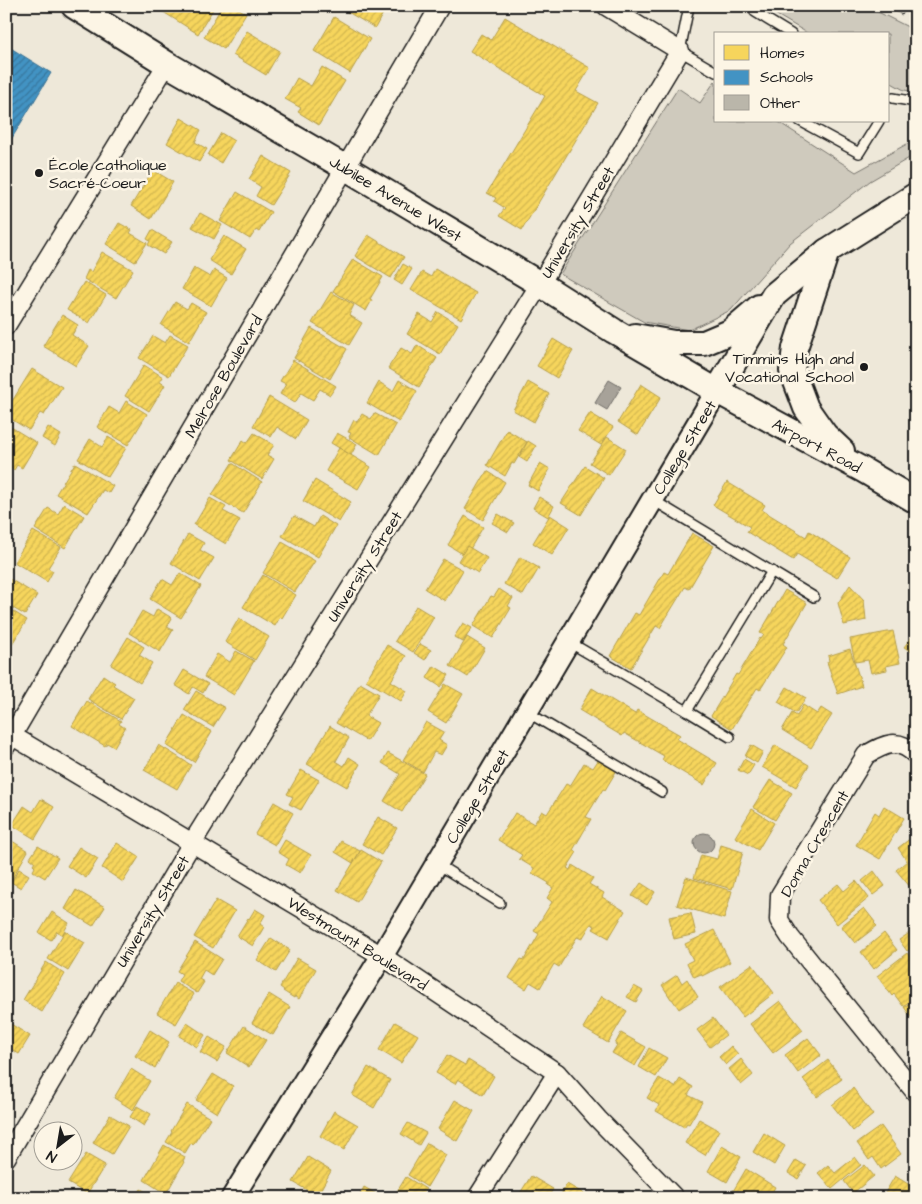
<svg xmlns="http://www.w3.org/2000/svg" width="922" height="1204" font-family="'Architects Daughter',sans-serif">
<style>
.grass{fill:#cfcabd;stroke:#76736c}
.water{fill:#a7a299;stroke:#6f6c67}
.homes{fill:url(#homes-hatch);stroke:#b59e49}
.schools{fill:url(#schools-hatch);stroke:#376f91}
.building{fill:url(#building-hatch);stroke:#1c1c1c}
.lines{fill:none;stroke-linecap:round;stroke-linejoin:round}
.service-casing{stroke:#1c1c1c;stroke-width:12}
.minor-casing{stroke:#1c1c1c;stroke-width:21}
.tertiary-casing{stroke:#1c1c1c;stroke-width:25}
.secondary-casing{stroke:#1c1c1c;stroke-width:28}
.service{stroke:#fcf5e5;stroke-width:9}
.minor{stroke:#fcf5e5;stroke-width:18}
.tertiary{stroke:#fcf5e5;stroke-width:21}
.secondary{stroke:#fcf5e5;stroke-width:24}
.poi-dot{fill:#1c1c1c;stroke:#fcf5e5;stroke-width:2}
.labels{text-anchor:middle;stroke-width:5;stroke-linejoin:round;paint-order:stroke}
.poi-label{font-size:16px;fill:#1c1c1c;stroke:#fcf5e5;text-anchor:start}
.street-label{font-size:16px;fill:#1c1c1c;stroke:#fcf5e5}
</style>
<defs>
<pattern id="homes-hatch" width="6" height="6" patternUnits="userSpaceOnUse" patternTransform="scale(1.25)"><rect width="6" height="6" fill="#f6d55c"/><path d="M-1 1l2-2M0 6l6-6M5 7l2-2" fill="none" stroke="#d2b64f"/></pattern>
<pattern id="schools-hatch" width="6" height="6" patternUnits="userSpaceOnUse" patternTransform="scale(1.25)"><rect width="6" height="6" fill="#4393c3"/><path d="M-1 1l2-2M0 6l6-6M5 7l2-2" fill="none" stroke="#37779e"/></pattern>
<pattern id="building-hatch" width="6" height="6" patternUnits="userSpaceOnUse" patternTransform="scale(1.25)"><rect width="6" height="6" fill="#bab6aa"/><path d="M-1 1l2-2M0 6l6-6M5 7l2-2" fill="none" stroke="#9f9c92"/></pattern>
</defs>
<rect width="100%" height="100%" fill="#eee8d9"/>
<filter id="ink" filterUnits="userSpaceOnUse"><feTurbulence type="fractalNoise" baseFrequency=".02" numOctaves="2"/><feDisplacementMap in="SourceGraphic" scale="10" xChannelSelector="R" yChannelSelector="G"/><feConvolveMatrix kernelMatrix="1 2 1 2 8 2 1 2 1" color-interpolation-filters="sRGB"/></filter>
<g filter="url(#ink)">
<g class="grass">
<path d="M766,6H873L876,11L908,27L916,14V92L904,90L888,81V34H809L765,8Z"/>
<path d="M715,81L716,82V121H777L856,172L916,139V154L870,181L790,243L731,310L689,330L644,322L560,274L678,88L700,103Z"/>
</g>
<g class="water">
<path d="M609,380L621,387L607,410L595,403Z"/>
<circle cx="704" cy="843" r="10"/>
</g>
<g class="homes">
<path d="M159,6H215L198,34L157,8Z"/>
<path d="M222,6H234L246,13L224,49L204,37Z"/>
<path d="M348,6H383L386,8L375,28L346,11Z"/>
<path d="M334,17L370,39L350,73L314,51Z"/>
<path d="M505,17L590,68L576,91L598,103L522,230L499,216L505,208L494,201L496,198L487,193L545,96L470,51L481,34L491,40Z"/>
<path d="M247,31L280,51L266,75L233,55Z"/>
<path d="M322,67L345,81L319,125L298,112L301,108L285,99L297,78L311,86Z"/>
<path d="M181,118L201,130L195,142L207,149L199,162L167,143Z"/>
<path d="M221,133L234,141L221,163L208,155Z"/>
<path d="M263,156L291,173L271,205L256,196L261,187L249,179Z"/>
<path d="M153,170L173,182L151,219L131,206Z"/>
<path d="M237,192L271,212L259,232L256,230L250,239L220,221Z"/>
<path d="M200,213L222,225L214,239L192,227Z"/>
<path d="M119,223L132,230L130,233L147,243L135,262L106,244Z"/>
<path d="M152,230L172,242L164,254L148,245L150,241L147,239Z"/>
<path d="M368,235L404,257L391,278L355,256Z"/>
<path d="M224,236L246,249L231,274L209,260Z"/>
<path d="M102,252L133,270L116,298L84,279L88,270L91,272Z"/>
<path d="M353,259L383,277L370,299L372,300L366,311L333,291Z"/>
<path d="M403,264L412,269L402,285L394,280Z"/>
<path d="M194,268L210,277L214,270L227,278L211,306L182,289Z"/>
<path d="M435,269L476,293L461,319L411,290L422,272L431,277Z"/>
<path d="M84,282L106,295L89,323L67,310Z"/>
<path d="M331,292L354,305L349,315L362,323L349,345L312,323Z"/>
<path d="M175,302L187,309L191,303L206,312L189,342L161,325Z"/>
<path d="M438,312L458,324L440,354L407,334L419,314L432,322Z"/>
<path d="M62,315L78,325L72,335L89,346L76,366L43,346Z"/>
<path d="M311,328L347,349L330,379L294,358Z"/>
<path d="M170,335L188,345L169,376L139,358L153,336L165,343Z"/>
<path d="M553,339L573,351L557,378L537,366Z"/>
<path d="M417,345L437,358L419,387L388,368L401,348L412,354Z"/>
<path d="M293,360L336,386L330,395L320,389L313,400L301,393L295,403L280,394L286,384L280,381Z"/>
<path d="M144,365L163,377L160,382L165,385L149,411L125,396Z"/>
<path d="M32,369L62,387L44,415L40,413L29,430L6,416V411Z"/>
<path d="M399,380L417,391L399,422L367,403L379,382L393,391Z"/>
<path d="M528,382L549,394L534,422L513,410Z"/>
<path d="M641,384L661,397L638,435L618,422Z"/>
<path d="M269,397L307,420L296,439L277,427L271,437L253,426Z"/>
<path d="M126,401L147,414L128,445L97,427L109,407L119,413Z"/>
<path d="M374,413L396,425L379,455L349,437L351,433L348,432L354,420L357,422L362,414L371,419Z"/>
<path d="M590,413L613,427L601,445L578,431Z"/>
<path d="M6,424L37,443L22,468L17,465L14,470L6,465Z"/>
<path d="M48,427L61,435L55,446L42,438Z"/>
<path d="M507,430L527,442L514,464L512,463L505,476L487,465Z"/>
<path d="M254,433L274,445L267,455L274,459L262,479L231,460L243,440L247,443Z"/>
<path d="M337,433L357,444L351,455L331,443Z"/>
<path d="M108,437L126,448L108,477L78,459L90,439L102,447Z"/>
<path d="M607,437L626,449L609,475L590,463Z"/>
<path d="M528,441L536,446L527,462L519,457Z"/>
<path d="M339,448L371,467L358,489L326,471Z"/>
<path d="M75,463L113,486L109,493L103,490L88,513L56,494Z"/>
<path d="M232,463L262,482L243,513L212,495Z"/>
<path d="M540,463L550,469L538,491L528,485Z"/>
<path d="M585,466L604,478L581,515L561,503Z"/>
<path d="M487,471L505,482L483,520L465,509Z"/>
<path d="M315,480L351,502L339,522L303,501Z"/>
<path d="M727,482L765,505L762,510L806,537L809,531L850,557L837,578L797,554L793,560L747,532L750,527L713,505Z"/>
<path d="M539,497L554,506L548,517L533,508Z"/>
<path d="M210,498L226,507L223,511L240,520L226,544L194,525Z"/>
<path d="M64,504L84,516L65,548L35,529L48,508L58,514Z"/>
<path d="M498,514L514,523L508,532L492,523Z"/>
<path d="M550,515L569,527L552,555L533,543Z"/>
<path d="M294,516L314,527L320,516L336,526L318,557L282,536Z"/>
<path d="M465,516L483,527L466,556L448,545Z"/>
<path d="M33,531L61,547L48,568L53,571L47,582L14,562Z"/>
<path d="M692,533L714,546L689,589L685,587L660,628L656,626L631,668L610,656L635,613L639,615L664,572L668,574Z"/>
<path d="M188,534L204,543L200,550L214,558L200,581L171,563Z"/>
<path d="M282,542L315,561L295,592L263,573Z"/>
<path d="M467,546L487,558L478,573L458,561Z"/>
<path d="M520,557L539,568L523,595L504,584Z"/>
<path d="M443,559L463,570L445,601L425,589Z"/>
<path d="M180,573L201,586L181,618L150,599L162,579L172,585Z"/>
<path d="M263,575L296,595L282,618L280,617L275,626L243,607Z"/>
<path d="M6,577L37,595L25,615L6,604Z"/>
<path d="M850,585L864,600L866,620L844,625L838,603Z"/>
<path d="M499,589L513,598L508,606L511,608L493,638L473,626L491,596L494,597Z"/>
<path d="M785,590L807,603L783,644L787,647L760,690L757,688L732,729L711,716L736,674L738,675L760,638L761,639L764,635L760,633Z"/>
<path d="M416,606L434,617L413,652L395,641Z"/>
<path d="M6,607L27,620L12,644L9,643L6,648Z"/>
<path d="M157,609L172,618L167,627L173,630L160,652L129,633L142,611L153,617Z"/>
<path d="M239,618L269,637L255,660L225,642Z"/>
<path d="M463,623L472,628L463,642L454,637Z"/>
<path d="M893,631L900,663L886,666L887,670L871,673L868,660L855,662L850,639Z"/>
<path d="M916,631V655L904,647Z"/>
<path d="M128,637L144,647L139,655L152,663L140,683L111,665Z"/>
<path d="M467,637L485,648L468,677L450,666Z"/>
<path d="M420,644L431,650L425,660L414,653Z"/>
<path d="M387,645L406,656L391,681L407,691L401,701L366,680Z"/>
<path d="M850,649L862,686L838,694L827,662L829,661L828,656Z"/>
<path d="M236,651L254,661L234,695L204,677L217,654L230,662Z"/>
<path d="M434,666L449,675L441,687L427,678Z"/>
<path d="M184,670L208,684L203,693L193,687L189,694L175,685Z"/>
<path d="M103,675L115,683L113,685L134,698L121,719L88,699Z"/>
<path d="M360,683L379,694L366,716L378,723L367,741L336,723Z"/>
<path d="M445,684L463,694L446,723L428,712Z"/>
<path d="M787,687L806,698L796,713L778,702Z"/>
<path d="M592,688L635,714L637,710L680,735L677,739L717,763L704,785L662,760L664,756L624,733L622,736L579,710Z"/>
<path d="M196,691L225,708L213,727L184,710Z"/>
<path d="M87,701L121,721L119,724L125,728L114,747L107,743L105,746L72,726Z"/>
<path d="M803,705L817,714L821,708L832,715L811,748L782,730L792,713L797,716Z"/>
<path d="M184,715L212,732L194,762L166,745Z"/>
<path d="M426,722L444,732L439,740L447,745L441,755L434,752L423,772L403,760Z"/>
<path d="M330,726L349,738L336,761L344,766L349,757L360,764L347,787L307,764Z"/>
<path d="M159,745L191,765L177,789L144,770Z"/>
<path d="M751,745L763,752L757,763L745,756Z"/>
<path d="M775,745L809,765L796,787L762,767Z"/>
<path d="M388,753L425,774L402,812L384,801L400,774L382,763Z"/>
<path d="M599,759L617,770L605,790L603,789L586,817L591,819L573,850L577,852L567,868L570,870L572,865L593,878L589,884L604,893L602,897L625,911L609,938L593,929L595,926L591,924L582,939L577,937L559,967L554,964L540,988L530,982L526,989L509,978L521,959L524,960L539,934L534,931L552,902L547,898L553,888L548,885L549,883L532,873L534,868L519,859L522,855L498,840L515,813L534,824L542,811L547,814L566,784L570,786L584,763L593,768Z"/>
<path d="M744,759L754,765L748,775L738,770Z"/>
<path d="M301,770L319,780L301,810L289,804L293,797L287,794Z"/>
<path d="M770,780L792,793L775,820L753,807Z"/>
<path d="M41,799L54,807L35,839L12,825L24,806L33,812Z"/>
<path d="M274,802L293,813L275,845L255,834Z"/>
<path d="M884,806L904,818L880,859L856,845L875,812L879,815Z"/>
<path d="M752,809L774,823L758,850L735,837Z"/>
<path d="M378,817L397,828L381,855L362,844Z"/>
<path d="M916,834V884L911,888L896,870L907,861L898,848Z"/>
<path d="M9,839L28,851L10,882L6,880V843Z"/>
<path d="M285,840L311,855L300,873L286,865L289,859L278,852Z"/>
<path d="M341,841L360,851L353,863L335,852Z"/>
<path d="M117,843L139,857L123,882L102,868Z"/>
<path d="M721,845L743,852L732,889L694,878L701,855L717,859Z"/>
<path d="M38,846L58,858L45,878L33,871L35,867L33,865L35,862L30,858Z"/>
<path d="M79,847L98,859L86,878L67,866Z"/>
<path d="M361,850L381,862L357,902L337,890Z"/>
<path d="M19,869L29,875L21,888L11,882Z"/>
<path d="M874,871L885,886L873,895L862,881Z"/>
<path d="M686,877L732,891L724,919L677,905Z"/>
<path d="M856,881L869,898L837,924L818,900L838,884L844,891Z"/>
<path d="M641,883L655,892L647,905L632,896Z"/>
<path d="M76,890L105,907L93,926L65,909Z"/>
<path d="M216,900L235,911L213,948L194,937Z"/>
<path d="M864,908L875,922L874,923L877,926L855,943L841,926Z"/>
<path d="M255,909L265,915L260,924L264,927L253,946L237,936L248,918L249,919Z"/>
<path d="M52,912L69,923L62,935L57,931L51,940L39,933Z"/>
<path d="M691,913L696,934L674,939L669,917Z"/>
<path d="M714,930L730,962L702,976L701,974L694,977L687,963L693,960L685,944Z"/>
<path d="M914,930L916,932V944L907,951L899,940Z"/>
<path d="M65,931L85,943L68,971L48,959Z"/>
<path d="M884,933L897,950L874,969L861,952Z"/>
<path d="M271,938L290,950L276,972L257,960Z"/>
<path d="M195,942L222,959L212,975L204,970L199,979L204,982L197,993L178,981L182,974L177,971Z"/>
<path d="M907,953L916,964V997L903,1006L894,994L892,996L877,976Z"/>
<path d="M297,958L316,969L299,999L295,996L294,998L283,991L284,990L280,987Z"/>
<path d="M46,962L65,974L42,1012L23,1000Z"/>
<path d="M752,964L774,993L743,1017L720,987Z"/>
<path d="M677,975L682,983L687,979L698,997L679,1009L672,999H671L662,985Z"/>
<path d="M175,983L194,994L176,1024L157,1013Z"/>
<path d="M634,986L643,991L636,1002L627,997Z"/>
<path d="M269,994L290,1007L273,1035L252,1023Z"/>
<path d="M602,996L627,1011L608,1043L583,1028Z"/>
<path d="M916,998V1024L904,1007Z"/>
<path d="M780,1001L803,1030L773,1053L750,1024Z"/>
<path d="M713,1018L726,1035L710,1047L697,1030Z"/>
<path d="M6,1021L30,1036L19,1054L6,1046Z"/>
<path d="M395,1022L418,1035L401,1063L379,1050Z"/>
<path d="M187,1023L205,1035L197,1047L179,1036Z"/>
<path d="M244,1026L266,1040L249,1067L227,1053Z"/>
<path d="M150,1030L169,1042L155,1068L135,1056Z"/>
<path d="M621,1033L646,1047L635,1066L612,1053L617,1045L615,1044Z"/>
<path d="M209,1037L226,1047L217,1062L200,1052Z"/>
<path d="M808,1038L821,1055L798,1073L785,1055Z"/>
<path d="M731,1046L738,1054L726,1065L719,1057Z"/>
<path d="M649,1048L667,1058L656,1077L639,1067Z"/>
<path d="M447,1055L465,1065L468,1060L494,1076L483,1095L458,1079L455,1084L436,1073Z"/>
<path d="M741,1059L753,1075L741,1085L729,1069Z"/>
<path d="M828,1060L842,1079L817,1097L803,1079Z"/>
<path d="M368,1067L390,1080L374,1108L352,1095Z"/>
<path d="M131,1069L150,1081L133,1110L114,1098Z"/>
<path d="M213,1074L233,1086L217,1113L196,1100Z"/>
<path d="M659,1078L675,1087L680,1079L693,1087L688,1095L702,1102L689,1124L687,1123L684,1127L656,1111L659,1105L647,1098Z"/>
<path d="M853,1088L873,1115L853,1131L832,1105Z"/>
<path d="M455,1100L474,1111L457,1141L438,1129Z"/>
<path d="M187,1104L210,1118L193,1145L191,1143L185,1153L166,1142L172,1132L171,1131Z"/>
<path d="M137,1106L151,1114L144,1126L130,1117Z"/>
<path d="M334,1111L358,1125L344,1150L320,1136Z"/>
<path d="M110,1115L129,1126L112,1154L93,1143Z"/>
<path d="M699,1119L719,1130L705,1155L685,1143Z"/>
<path d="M408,1123L426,1133L419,1145L401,1134Z"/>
<path d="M881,1126L901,1154L881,1169L873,1157L869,1160L857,1143Z"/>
<path d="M764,1133L785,1146L774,1165L753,1152Z"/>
<path d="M427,1143L446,1155L427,1187L408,1175Z"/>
<path d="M164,1145L185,1157L183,1161L184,1162L166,1194L144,1180Z"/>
<path d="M722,1146L741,1157L727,1182L708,1171Z"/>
<path d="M86,1154L105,1165L87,1194L68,1183Z"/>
<path d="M308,1157L331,1171L317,1196L293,1182Z"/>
<path d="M855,1157L861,1165L832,1189L818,1173L828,1165L835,1173Z"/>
<path d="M796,1160L806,1166L798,1179L788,1173Z"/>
<path d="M865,1165L874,1176L853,1193L844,1181Z"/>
<path d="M746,1169L775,1187L769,1198H740L732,1193Z"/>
<path d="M531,1176L553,1189L548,1198H517Z"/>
<path d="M895,1176L913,1187L906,1198H882Z"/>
<path d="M406,1177L426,1189L421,1198H393Z"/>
<path d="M567,1184L591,1198H559Z"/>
<path d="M364,1187L382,1197L381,1198H358Z"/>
<path d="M141,1189L156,1198H135Z"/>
</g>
<path class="schools" d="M9,47L51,73L6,148V51Z"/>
<path class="building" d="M888,6H907L902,15Z"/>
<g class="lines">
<defs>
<g id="service">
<path d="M689,6L680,51L716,72"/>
<path d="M756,6L755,12L791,34"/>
<path d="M893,98L916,102"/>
<path d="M800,121L859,153L879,121"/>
<path d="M653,500L814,597"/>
<path d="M569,642L687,711L772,571"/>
<path d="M687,711L730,737"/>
<path d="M527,712L662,792"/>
<path d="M437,864L500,903"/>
</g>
<g id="minor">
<path d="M6,326L167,64"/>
<path d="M6,732L382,956L557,1073L598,1119L675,1198"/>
<path d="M6,746L440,6"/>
<path d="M916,755C898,737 885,744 866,755L780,895L779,920L790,937L916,1093"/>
<path d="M6,1158L192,843L540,284L680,51L606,6"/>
<path d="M477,1198L557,1073"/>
</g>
<path id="tertiary" d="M232,1198L382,956L717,391"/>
<g id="secondary">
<path d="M74,6L167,64L346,168L540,284L614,331L717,391L863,470L916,501"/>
<path d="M827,251L795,348L792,371L806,408L825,435L842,451"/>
<path d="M635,336L674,343H704L730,332L759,307"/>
<path d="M717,391L774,295L827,251L916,195"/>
</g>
</defs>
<use href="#service" class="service-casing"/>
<use href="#minor" class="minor-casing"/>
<use href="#tertiary" class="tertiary-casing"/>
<use href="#secondary" class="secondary-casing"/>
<use href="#service" class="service"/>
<use href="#minor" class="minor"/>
<use href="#tertiary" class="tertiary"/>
<use href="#secondary" class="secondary"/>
</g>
</g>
<g class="poi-dot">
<circle cx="39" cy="173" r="5"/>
<circle cx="864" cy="367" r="5"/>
</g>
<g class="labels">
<g class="poi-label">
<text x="49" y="170">École catholique<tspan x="49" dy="18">Sacré-Coeur</tspan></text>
<text x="854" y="364" text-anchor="end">Timmins High and<tspan x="854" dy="18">Vocational School</tspan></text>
</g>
<g class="street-label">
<text transform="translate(396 198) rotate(31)" y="6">Jubilee Avenue West</text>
<text transform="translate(577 222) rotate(-59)" y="6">University Street</text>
<text transform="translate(223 376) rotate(-60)" y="6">Melrose Boulevard</text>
<text transform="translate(817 445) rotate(28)" y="6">Airport Road</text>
<text transform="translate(684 447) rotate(-59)" y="6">College Street</text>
<text transform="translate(364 566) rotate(-58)" y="6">University Street</text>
<text transform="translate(477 796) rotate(-59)" y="6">College Street</text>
<text transform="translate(814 843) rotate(-60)" y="6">Donna Crescent</text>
<text transform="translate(152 911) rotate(-59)" y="6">University Street</text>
<text transform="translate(358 943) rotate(32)" y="6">Westmount Boulevard</text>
</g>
</g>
<rect width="922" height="1204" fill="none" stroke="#fcf5e5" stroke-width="25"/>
<rect x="12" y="12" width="897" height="1179" fill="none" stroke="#1c1c1c" stroke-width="2" filter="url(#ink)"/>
<rect x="714" y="32" width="175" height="90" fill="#fcf5e5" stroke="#a29e95"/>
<rect x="724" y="45" width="25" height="15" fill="#f6d55c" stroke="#a29e95"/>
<text x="760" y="58" font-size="15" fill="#1c1c1c">Homes</text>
<rect x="724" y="70" width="25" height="15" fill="#4393c3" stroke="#a29e95"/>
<text x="760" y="82" font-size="15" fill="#1c1c1c">Schools</text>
<rect x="724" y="95" width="25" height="15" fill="#bab6aa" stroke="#a29e95"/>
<text x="760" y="108" font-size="15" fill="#1c1c1c">Other</text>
<g transform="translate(58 1146) rotate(211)"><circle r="24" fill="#fcf5e5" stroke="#a29e95"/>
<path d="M0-4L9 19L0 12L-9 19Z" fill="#1c1c1c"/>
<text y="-8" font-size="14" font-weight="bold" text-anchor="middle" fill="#1c1c1c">N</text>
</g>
</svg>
